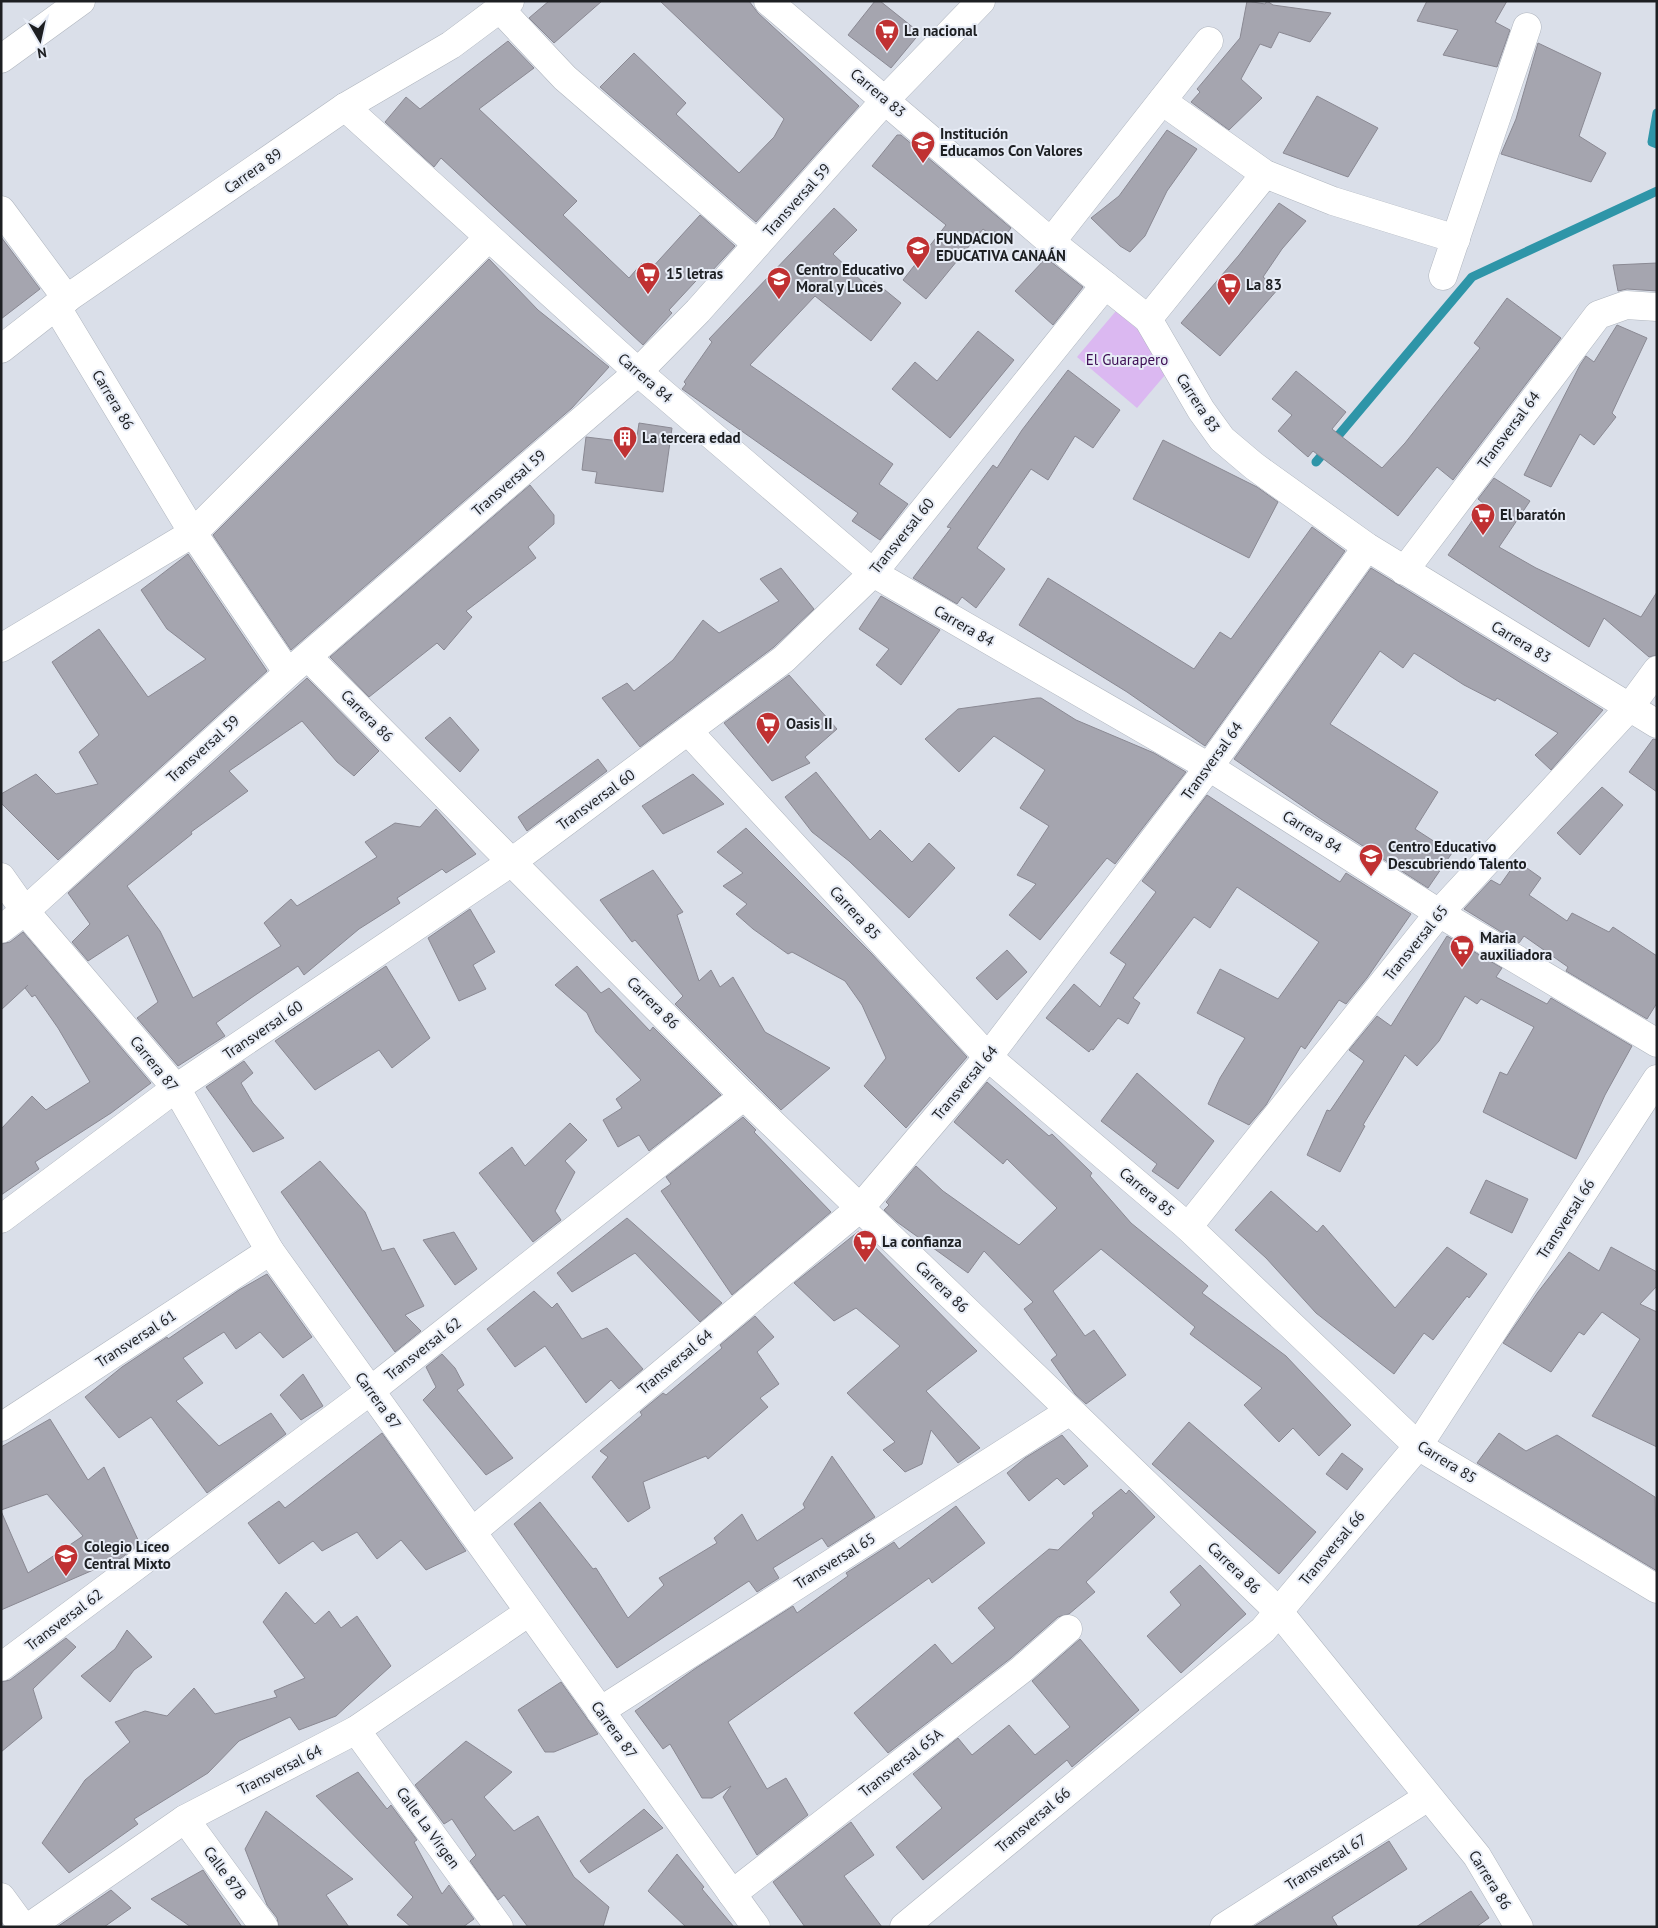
<svg xmlns="http://www.w3.org/2000/svg" width="1658" height="1928" font-family="'PT Sans',sans-serif">
<style>
.green{fill:#dbb8f1}
.lines{fill:none;stroke-linecap:round;stroke-linejoin:round}
.stream{stroke:#2e95a8;stroke-width:9}
.building{fill:#a5a5af;stroke:#8a8993}
.street-casing{stroke:#b0b6bf;stroke-width:29}
.secondary-casing{stroke:#b0b6bf;stroke-width:29}
.street{stroke:#fff;stroke-width:28}
.secondary{stroke:#fff;stroke-width:28}
.labels{text-anchor:middle;stroke-width:4;stroke-linejoin:round;paint-order:stroke}
.poi-label{font-size:15px;font-weight:bold;fill:#1d1f22;stroke:#e7ecf6;text-anchor:start}
.street-label{font-size:15px;fill:#1d1f22;stroke:#e7ecf6}
.park-label{font-size:15px;fill:#3d0d54;stroke:#e7ecf6}
</style>
<rect width="100%" height="100%" fill="#dadfe9"/>
<path class="green" d="M1116,311L1176,362L1137,408L1077,357Z"/>
<g class="lines">
<g class="stream">
<path d="M1657,113L1652,142L1657,144"/>
<path d="M1316,462L1472,277L1657,191"/>
</g>
</g>
<g class="building">
<path d="M549,1H602L554,43L529,18Z"/>
<path d="M660,1H749L758,13L859,106L756,222L600,87L634,53L686,103L676,114L739,173L774,137L784,119Z"/>
<path d="M875,1H880L920,33L891,68L848,35Z"/>
<path d="M1247,1L1265,4L1267,1L1273,5L1331,13L1310,42L1279,32L1271,48L1260,44L1241,79L1262,98L1229,130L1191,102L1200,92L1197,89L1240,38Z"/>
<path d="M1427,1H1507L1495,22L1510,30L1497,67L1443,55L1458,30L1417,21Z"/>
<path d="M508,41L534,68L479,109L577,201L563,215L629,278L642,263L650,270L700,215L735,246L711,272L707,269L669,310L672,313L643,345L441,158L434,167L385,122L406,97L420,109Z"/>
<path d="M1538,43L1601,73L1579,136L1606,153L1591,182L1501,154L1516,119Z"/>
<path d="M1317,96L1378,128L1348,177L1283,153Z"/>
<path d="M1167,130L1197,149L1167,191L1145,236L1130,252L1120,246L1091,218L1119,196Z"/>
<path d="M897,135H901L1011,228L1000,242L983,229L926,299L903,280L946,225L872,166Z"/>
<path d="M1279,203L1306,221L1282,249L1263,277L1278,289L1220,356L1181,323L1239,255Z"/>
<path d="M834,208L857,230L833,254L869,288L874,281L901,303L871,341L815,296L750,365L893,464L879,484L908,504L880,540L852,521L858,513L682,389L686,384L684,382L712,342L709,339Z"/>
<path d="M1,237L40,289L1,319Z"/>
<path d="M1046,258L1083,287L1053,325L1015,291Z"/>
<path d="M489,259L538,310L609,367L572,408L291,650L213,535Z"/>
<path d="M1657,263V291L1627,289L1618,291L1613,265Z"/>
<path d="M1507,298L1561,338L1453,480L1437,467L1398,516L1313,451L1308,457L1278,431L1292,415L1272,399L1296,371L1346,412L1332,429L1382,468L1405,443L1480,348L1474,343Z"/>
<path d="M1617,325L1647,338L1612,413L1616,417L1594,445L1580,434L1551,487L1524,475L1580,365L1586,356L1594,362Z"/>
<path d="M978,331L1014,360L950,438L892,389L915,362L937,381Z"/>
<path d="M1068,370L1120,410L1093,448L1075,436L1048,480L1031,469L977,548L1005,569L976,608L962,597L957,604L913,578L951,528L947,527L993,465L997,468L1022,430Z"/>
<path d="M639,423L672,428L663,492L595,483L597,472L582,470L586,437L636,443Z"/>
<path d="M1163,440L1257,487L1278,502L1249,558L1133,499Z"/>
<path d="M1494,478L1530,501L1499,547L1536,568L1641,617L1657,592V655L1649,657L1604,618L1589,647L1448,555L1484,504L1478,499Z"/>
<path d="M530,485L554,515V524L528,547L536,558L466,611L472,617L444,650L437,643L369,697L330,657Z"/>
<path d="M1312,527L1345,551L1205,746L1127,692L1019,625L1048,578L1194,669L1220,632L1231,639Z"/>
<path d="M188,554L267,671L58,860L1,803V794L36,774L56,794L98,784L79,752L99,735L52,662L99,629L148,697L206,659L167,629L141,590Z"/>
<path d="M781,568L814,609L774,647L640,747L602,698L627,683L634,691L673,660L703,620L719,633L779,601L760,579Z"/>
<path d="M1371,568L1603,710L1551,770L1535,755L1558,733L1497,698L1495,701L1464,685L1414,653L1403,668L1380,651L1330,724L1438,792L1415,829L1452,853L1428,888L1321,819L1234,759Z"/>
<path d="M881,596L940,630L901,685L876,665L889,649L859,629Z"/>
<path d="M789,675L837,729L805,757L810,763L772,781L724,723Z"/>
<path d="M307,678L379,751L354,776L337,762L302,721L229,771L248,791L191,832L192,834L127,886L160,931L193,998L281,946L264,923L291,899L297,906L377,857L365,842L395,823L420,827L436,809L476,854L446,873L442,869L397,898L400,903L359,929L304,975L298,966L251,998L216,1023L225,1036L178,1066L137,1018L158,1002L128,935L88,961L72,942L90,924L68,893Z"/>
<path d="M1037,698H1041L1076,720L1154,753L1186,772L1115,864L1107,858L1040,940L1009,915L1036,884L1017,875L1049,826L1020,808L1045,770L994,736L959,772L925,739L958,709Z"/>
<path d="M450,717L479,750L460,772L425,738Z"/>
<path d="M1653,739L1657,740V792L1629,772Z"/>
<path d="M598,759L607,771L527,831L518,817Z"/>
<path d="M816,772L870,840L880,830L912,862L929,843L955,868L909,918L849,861L812,832L785,797Z"/>
<path d="M693,774L724,804L663,834L642,806Z"/>
<path d="M1602,787L1623,805L1580,855L1557,833Z"/>
<path d="M1207,795L1340,882L1346,873L1411,914L1367,978L1346,1004L1339,1000L1305,1049L1301,1046L1266,1105L1249,1125L1208,1104L1220,1078L1245,1038L1197,1013L1220,969L1278,999L1319,942L1237,887L1210,928L1194,917L1133,998L1140,1003L1128,1024L1118,1018L1093,1050L1091,1049L1089,1052L1046,1018L1074,984L1100,1007L1126,964L1110,953L1156,892L1142,881Z"/>
<path d="M746,828L871,953L967,1057L906,1128L864,1086L886,1058L862,1005L845,981L792,952L788,954L753,929L736,914L747,904L723,886L743,873L717,852Z"/>
<path d="M1517,861L1541,878L1529,895L1567,921L1572,913L1609,932L1613,927L1657,956V1003L1647,1019L1566,971L1568,967L1524,936L1519,943L1464,909L1491,880L1500,885Z"/>
<path d="M653,870L683,912L677,915L699,981L711,970L720,987L733,977L765,1032L830,1068L781,1110L675,1004L683,996L635,940L632,942L600,900Z"/>
<path d="M470,909L495,952L473,965L486,989L459,1001L428,938Z"/>
<path d="M23,932L151,1083L111,1113L35,1162L39,1169L1,1195V1129L32,1096L46,1110L90,1082L58,1028L35,995L32,997L25,988L28,985L1,1010V944L10,942Z"/>
<path d="M1447,936L1502,968L1496,977L1547,1004L1551,998L1632,1046L1605,1095L1576,1159L1483,1112L1500,1072L1507,1075L1534,1027L1481,999L1477,1004L1465,996L1439,1041L1417,1066L1405,1055L1363,1125L1365,1126L1340,1172L1307,1155L1327,1110L1330,1111L1364,1061L1349,1050L1377,1016L1391,1026Z"/>
<path d="M1007,950L1027,972L997,1000L976,978Z"/>
<path d="M386,966L430,1038L392,1068L379,1050L315,1090L275,1041Z"/>
<path d="M577,966L601,993L609,988L650,1031L653,1027L721,1095L649,1151L639,1135L618,1147L603,1120L622,1108L616,1099L641,1080L596,1032L587,1013L555,985Z"/>
<path d="M244,1061L253,1073L241,1083L253,1103L284,1138L253,1152L206,1087Z"/>
<path d="M1137,1073L1214,1141L1178,1189L1152,1171L1157,1164L1101,1121Z"/>
<path d="M987,1082L1049,1136L1052,1134L1092,1173L1090,1176L1131,1223L1208,1286L1202,1293L1286,1356L1351,1425L1319,1456L1293,1428L1279,1442L1244,1405L1262,1388L1190,1334L1195,1327L1101,1249L1053,1291L1085,1336L1094,1330L1126,1375L1086,1404L1075,1394L1051,1360L1057,1355L1024,1309L1033,1302L984,1251L968,1273L897,1222L884,1210L889,1205L886,1202L916,1166L943,1191L1019,1245L1057,1208L1007,1159L1003,1164L954,1122Z"/>
<path d="M743,1117L756,1130L754,1132L831,1212L732,1295L661,1191L671,1184L666,1177Z"/>
<path d="M570,1123L587,1140L565,1161L575,1172L555,1211L561,1220L533,1242L479,1173L512,1147L525,1166Z"/>
<path d="M320,1161L365,1212L382,1251L394,1248L424,1306L405,1315L421,1331L395,1352L281,1192Z"/>
<path d="M1486,1180L1528,1199L1512,1233L1470,1213Z"/>
<path d="M1271,1191L1317,1232L1323,1225L1395,1308L1447,1247L1487,1274L1469,1298L1467,1296L1433,1340L1424,1333L1394,1374L1316,1313L1266,1258L1235,1230Z"/>
<path d="M627,1218L635,1225L722,1303L700,1322L635,1253L572,1292L557,1273Z"/>
<path d="M859,1231L977,1351L926,1391L980,1448L958,1463L931,1430L922,1464L905,1472L883,1450L895,1442L847,1393L900,1346L856,1308L834,1321L794,1283Z"/>
<path d="M454,1232L477,1269L455,1285L423,1240Z"/>
<path d="M1611,1247L1657,1272V1286L1640,1304L1657,1312V1447L1592,1416L1640,1339L1602,1312L1584,1335L1579,1332L1551,1372L1503,1343L1538,1292L1569,1252L1599,1271Z"/>
<path d="M267,1274L312,1337L283,1358L260,1332L236,1349L224,1332L183,1358L203,1383L176,1401L219,1446L271,1413L286,1434L207,1493L151,1417L119,1438L85,1397L122,1367L167,1337L168,1339L239,1290Z"/>
<path d="M534,1291L552,1308L557,1303L582,1339L607,1328L643,1369L619,1389L611,1380L586,1403L545,1346L515,1367L487,1329Z"/>
<path d="M755,1316L774,1337L757,1352L779,1384L760,1398L768,1407L708,1459L706,1456L643,1482L650,1508L628,1522L592,1477L608,1457L600,1451L642,1415L640,1412L663,1393L666,1395L722,1348L720,1345Z"/>
<path d="M442,1354L455,1368L464,1385L457,1390L513,1458L486,1475L423,1400L436,1387L426,1367Z"/>
<path d="M303,1374L323,1406L301,1420L280,1395Z"/>
<path d="M50,1419L88,1480L104,1467L140,1544L121,1558L1,1610V1511L28,1573L83,1536L47,1494L1,1510V1447Z"/>
<path d="M1189,1422L1316,1532L1279,1574L1152,1464Z"/>
<path d="M382,1433L466,1551L426,1570L401,1540L377,1559L357,1532L322,1551L313,1541L279,1564L248,1523L279,1501L285,1508Z"/>
<path d="M1499,1433L1526,1451L1557,1435L1655,1497L1657,1571L1477,1463Z"/>
<path d="M1062,1435L1088,1466L1064,1485L1057,1478L1029,1501L1007,1473L1025,1458Z"/>
<path d="M1342,1453L1363,1469L1347,1490L1326,1474Z"/>
<path d="M832,1456L875,1517L828,1547L822,1538L773,1568L779,1578L757,1592L749,1581L617,1668L514,1524L540,1502L593,1569L596,1568L628,1618L664,1585L659,1578L717,1543L714,1538L742,1514L757,1541L805,1508L803,1504Z"/>
<path d="M1121,1489L1126,1494L1129,1490L1155,1517L1086,1582L1095,1592L1069,1614L1058,1617L1011,1658L888,1753L854,1713L935,1644L952,1664L995,1628L978,1608L1049,1549L1058,1550L1094,1516L1092,1513Z"/>
<path d="M956,1506L985,1543L932,1583L929,1578L728,1722L767,1789L786,1778L808,1815L757,1855L723,1797L731,1786L712,1798H702L670,1744L663,1749L635,1711L696,1668L793,1606L797,1613L848,1576L846,1573L894,1542L899,1549Z"/>
<path d="M1200,1565L1246,1614L1181,1673L1147,1636L1181,1605L1170,1592Z"/>
<path d="M286,1592L315,1624L329,1611L341,1628L357,1616L391,1666L336,1716L299,1730L290,1717L239,1741L208,1773L134,1819L138,1824L69,1873L42,1843L85,1780L130,1742L115,1722L145,1711L167,1716L194,1688L215,1714L277,1697L274,1691L305,1678L263,1622Z"/>
<path d="M127,1630L152,1657L134,1670L110,1702L81,1676L115,1649Z"/>
<path d="M66,1638L76,1647L33,1689L42,1718L1,1752V1682L10,1680Z"/>
<path d="M1080,1639L1139,1710L1072,1767L1067,1760L923,1880L896,1847L942,1808L913,1774L958,1738L972,1755L1009,1725L1035,1755L1070,1727L1032,1681Z"/>
<path d="M561,1682L598,1734L554,1752H545L518,1710Z"/>
<path d="M466,1741L512,1772L484,1797L514,1831L538,1816L574,1877L609,1907L603,1927H528L504,1895L498,1900L470,1861L476,1855L452,1819L444,1824L415,1785Z"/>
<path d="M358,1772L387,1809L391,1805L417,1840L414,1842L442,1894L449,1885L474,1919L463,1927H411L397,1915L413,1897L316,1796Z"/>
<path d="M644,1809L663,1828L589,1873L580,1861Z"/>
<path d="M266,1811L353,1879L326,1895L349,1927H279L277,1918L267,1905L245,1849Z"/>
<path d="M851,1822L874,1855L844,1876L882,1927H805L773,1882Z"/>
<path d="M1389,1841L1407,1869L1332,1917L1338,1927H1253Z"/>
<path d="M677,1854L704,1887L702,1889L734,1927H686L648,1891Z"/>
<path d="M203,1870L209,1879L242,1927H191L151,1899Z"/>
<path d="M111,1890L131,1908L104,1927H57Z"/>
<path d="M1471,1891L1489,1918L1476,1927H1416Z"/>
</g>
<g class="lines">
<defs>
<g id="street">
<path d="M768,1L1051,242L1148,319L1201,410L1222,439L1254,466L1367,547L1657,724"/>
<path d="M500,9L565,78L757,244"/>
<path d="M1,59L81,1"/>
<path d="M1162,101L1265,174L1333,201L1456,239"/>
<path d="M345,107L638,372L873,573L1209,767L1439,913L1657,1043"/>
<path d="M1,210L67,299L56,306L193,533L288,673"/>
<path d="M1051,242L1209,41"/>
<path d="M1443,276L1527,27"/>
<path d="M1148,319L1265,174"/>
<path d="M1,349L56,306L345,107L451,45L510,1"/>
<path d="M1404,571L1598,315L1626,305L1657,307"/>
<path d="M1,648L193,533L488,238"/>
<path d="M308,657L744,1096L1279,1612L1477,1856L1519,1927"/>
<path d="M689,732L988,1057L1188,1227L1418,1446L1657,1589"/>
<path d="M1,877L25,911L176,1088L270,1251L756,1927"/>
<path d="M1,929L25,911L288,673L638,372L698,311L886,99L981,1"/>
<path d="M1,1219L176,1088L513,861L784,659L873,573L1105,285"/>
<path d="M1188,1227L1439,913L1629,708L1657,670"/>
<path d="M1,1427L270,1251"/>
<path d="M472,1532L860,1208L988,1057L1209,767L1367,547"/>
<path d="M1,1667L370,1391L744,1096"/>
<path d="M600,1711L1070,1411"/>
<path d="M356,1730L499,1927"/>
<path d="M185,1819L264,1927"/>
<path d="M732,1894L1021,1670L1068,1629"/>
<path d="M29,1927L185,1819L356,1730L529,1612"/>
<path d="M904,1927L1263,1630L1418,1446L1657,1079"/>
<path d="M1224,1927L1428,1797"/>
</g>
<path id="secondary" d="M1,1897L23,1927"/>
</defs>
<use href="#street" class="street-casing"/>
<use href="#secondary" class="secondary-casing"/>
<use href="#street" class="street"/>
<use href="#secondary" class="secondary"/>
</g>
<defs>
<symbol id="supermarket-pin" viewBox="-11 -11 22 30"><path d="M0 17L-7.5 6A9.5 9.5 0 1 1 7.5 6Z" fill="#c03132" stroke="#e7ecf6"/><path d="M-6-5.5h2.5l.6 2H6L4.5 2H-2.5L-4.4-4H-6ZM-1.5 3.2a1.3 1.3 0 1 0 .1 0ZM3 3.2a1.3 1.3 0 1 0 .1 0Z" fill="#fff"/></symbol>
<symbol id="school-pin" viewBox="-11 -11 22 30"><path d="M0 17L-7.5 6A9.5 9.5 0 1 1 7.5 6Z" fill="#c03132" stroke="#e7ecf6"/><path d="M0-5L7-2L0 1L-7-2ZM-4 1L0 2.5L4 1V4Q0 6-4 4Z" fill="#fff"/></symbol>
<symbol id="building-pin" viewBox="-11 -11 22 30"><path d="M0 17L-7.5 6A9.5 9.5 0 1 1 7.5 6Z" fill="#c03132" stroke="#e7ecf6"/><path d="M-4-6H4V6H1V3H-1V6H-4ZM-2.5-4.3h1.7v1.8h-1.7ZM.8-4.3h1.7v1.8H.8ZM-2.5-1h1.7V.8h-1.7ZM.8-1h1.7V.8H.8Z" fill="#fff"/></symbol>
</defs>
<g fill-rule="evenodd">
<use href="#supermarket-pin" x="873" y="17" width="28" height="38"/>
<use href="#school-pin" x="909" y="129" width="28" height="38"/>
<use href="#school-pin" x="904" y="234" width="28" height="38"/>
<use href="#supermarket-pin" x="634" y="260" width="28" height="38"/>
<use href="#school-pin" x="765" y="265" width="28" height="38"/>
<use href="#supermarket-pin" x="1215" y="271" width="28" height="38"/>
<use href="#building-pin" x="611" y="424" width="28" height="38"/>
<use href="#supermarket-pin" x="1469" y="501" width="28" height="38"/>
<use href="#supermarket-pin" x="754" y="710" width="28" height="38"/>
<use href="#school-pin" x="1357" y="842" width="28" height="38"/>
<use href="#supermarket-pin" x="1448" y="933" width="28" height="38"/>
<use href="#supermarket-pin" x="851" y="1228" width="28" height="38"/>
<use href="#school-pin" x="52" y="1542" width="28" height="38"/>
</g>
<g class="labels">
<g class="poi-label">
<text x="904" y="36">La nacional</text>
<text x="940" y="139">Institución<tspan x="940" dy="17">Educamos Con Valores</tspan></text>
<text x="936" y="244">FUNDACION<tspan x="936" dy="17">EDUCATIVA CANAÁN</tspan></text>
<text x="796" y="275">Centro Educativo<tspan x="796" dy="17">Moral y Luces</tspan></text>
<text x="666" y="279">15 letras</text>
<text x="1246" y="290">La 83</text>
<text x="642" y="443">La tercera edad</text>
<text x="1500" y="520">El baratón</text>
<text x="786" y="729">Oasis II</text>
<text x="1388" y="852">Centro Educativo<tspan x="1388" dy="17">Descubriendo Talento</tspan></text>
<text x="1480" y="943">Maria<tspan x="1480" dy="17">auxiliadora</tspan></text>
<text x="882" y="1247">La confianza</text>
<text x="84" y="1552">Colegio Liceo<tspan x="84" dy="17">Central Mixto</tspan></text>
</g>
<g class="street-label">
<text transform="translate(878 93) rotate(40)" y="5">Carrera 83</text>
<text transform="translate(253 171) rotate(-35)" y="5">Carrera 89</text>
<text transform="translate(797 200) rotate(-48)" y="5">Transversal 59</text>
<text transform="translate(645 378) rotate(41)" y="5">Carrera 84</text>
<text transform="translate(113 400) rotate(59)" y="5">Carrera 86</text>
<text transform="translate(1198 403) rotate(57)" y="5">Carrera 83</text>
<text transform="translate(1509 430) rotate(-53)" y="5">Transversal 64</text>
<text transform="translate(509 483) rotate(-41)" y="5">Transversal 59</text>
<text transform="translate(902 536) rotate(-51)" y="5">Transversal 60</text>
<text transform="translate(964 626) rotate(30)" y="5">Carrera 84</text>
<text transform="translate(1521 642) rotate(31)" y="5">Carrera 83</text>
<text transform="translate(367 716) rotate(45)" y="5">Carrera 86</text>
<text transform="translate(203 749) rotate(-42)" y="5">Transversal 59</text>
<text transform="translate(1212 761) rotate(-54)" y="5">Transversal 64</text>
<text transform="translate(596 800) rotate(-36)" y="5">Transversal 60</text>
<text transform="translate(1312 832) rotate(32)" y="5">Carrera 84</text>
<text transform="translate(855 913) rotate(47)" y="5">Carrera 85</text>
<text transform="translate(1416 943) rotate(-51)" y="5">Transversal 65</text>
<text transform="translate(653 1003) rotate(45)" y="5">Carrera 86</text>
<text transform="translate(263 1030) rotate(-34)" y="5">Transversal 60</text>
<text transform="translate(154 1064) rotate(51)" y="5">Carrera 87</text>
<text transform="translate(965 1083) rotate(-50)" y="5">Transversal 64</text>
<text transform="translate(1147 1192) rotate(40)" y="5">Carrera 85</text>
<text transform="translate(1566 1219) rotate(-57)" y="5">Transversal 66</text>
<text transform="translate(942 1287) rotate(44)" y="5">Carrera 86</text>
<text transform="translate(136 1339) rotate(-33)" y="5">Transversal 61</text>
<text transform="translate(423 1349) rotate(-38)" y="5">Transversal 62</text>
<text transform="translate(675 1362) rotate(-40)" y="5">Transversal 64</text>
<text transform="translate(378 1401) rotate(54)" y="5">Carrera 87</text>
<text transform="translate(1447 1462) rotate(32)" y="5">Carrera 85</text>
<text transform="translate(1332 1548) rotate(-50)" y="5">Transversal 66</text>
<text transform="translate(835 1561) rotate(-32)" y="5">Transversal 65</text>
<text transform="translate(1234 1568) rotate(44)" y="5">Carrera 86</text>
<text transform="translate(64 1620) rotate(-37)" y="5">Transversal 62</text>
<text transform="translate(614 1730) rotate(54)" y="5">Carrera 87</text>
<text transform="translate(901 1763) rotate(-38)" y="5">Transversal 65A</text>
<text transform="translate(280 1770) rotate(-27)" y="5">Transversal 64</text>
<text transform="translate(1033 1820) rotate(-40)" y="5">Transversal 66</text>
<text transform="translate(428 1828) rotate(54)" y="5">Calle La Virgen</text>
<text transform="translate(1326 1862) rotate(-32)" y="5">Transversal 67</text>
<text transform="translate(225 1873) rotate(54)" y="5">Calle 87B</text>
<text transform="translate(1490 1880) rotate(58)" y="5">Carrera 86</text>
</g>
<g class="park-label">
<text x="1127" y="365">El Guarapero</text>
</g>
</g>
<rect width="1658" height="1928" fill="none" stroke="#1d1f22" stroke-width="5"/>
<g transform="translate(40 40) rotate(171)" stroke="#e7ecf6" stroke-width="4" paint-order="stroke">
<path d="M0-4L9 19L0 12L-9 19Z" fill="#1d1f22"/>
<text y="-8" font-size="14" font-weight="bold" text-anchor="middle" fill="#1d1f22">N</text>
</g>
</svg>
